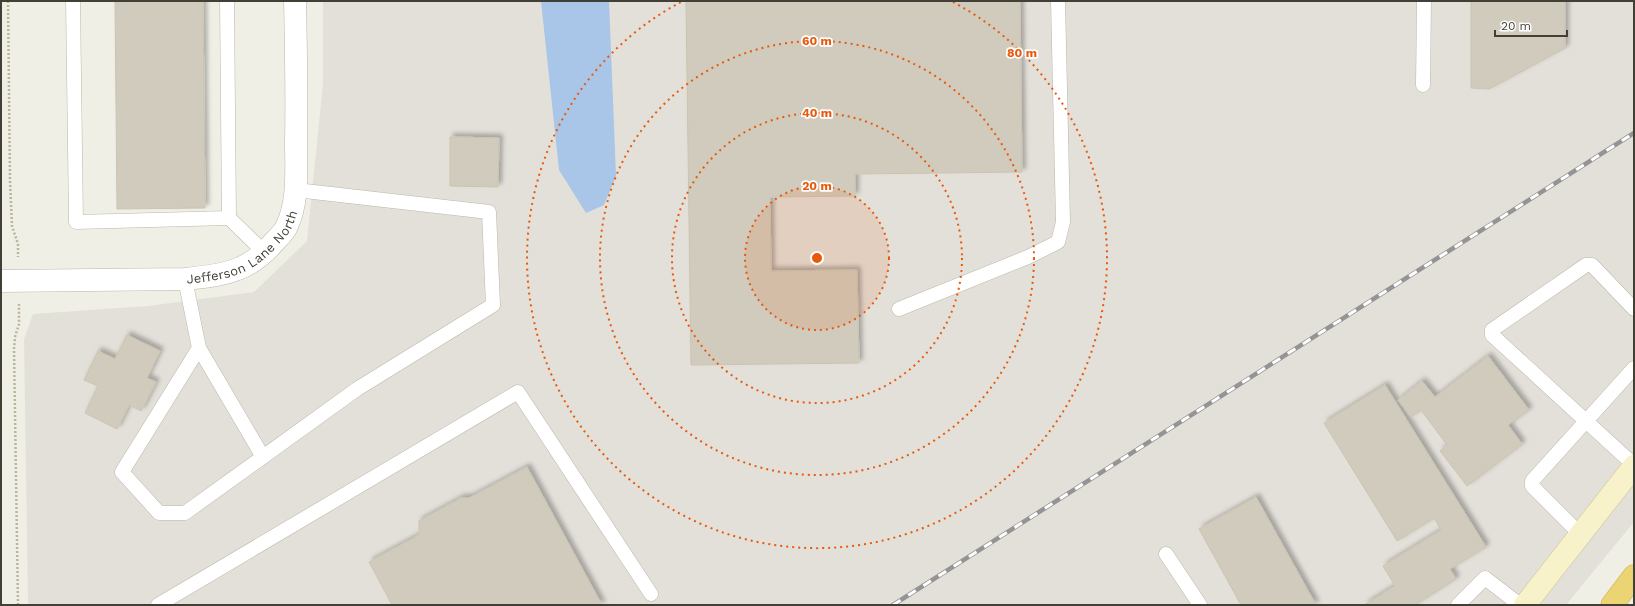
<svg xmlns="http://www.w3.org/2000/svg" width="1635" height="606" font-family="'Work Sans',sans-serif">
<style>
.industrial{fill:#e3e0da}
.water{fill:#a9c5e7}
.building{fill:#d1cbbd;stroke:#cbc4b1;filter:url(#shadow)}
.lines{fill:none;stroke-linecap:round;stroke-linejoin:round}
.lane-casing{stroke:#bbb7aa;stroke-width:15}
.street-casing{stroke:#bbb7aa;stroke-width:23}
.secondary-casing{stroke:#cbc49a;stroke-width:23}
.highway-casing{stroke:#c9ab47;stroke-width:23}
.path{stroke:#bbb49d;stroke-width:2.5;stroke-dasharray:2 2;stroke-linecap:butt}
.lane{stroke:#fff;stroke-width:14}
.street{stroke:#fff;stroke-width:22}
.secondary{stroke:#f7f2c9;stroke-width:22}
.highway{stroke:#ecd475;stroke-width:22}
.rail-casing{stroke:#949494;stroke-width:4.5}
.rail{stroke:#fff;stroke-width:3;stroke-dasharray:9;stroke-linecap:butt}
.ring{fill:none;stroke:#e8590c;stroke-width:2;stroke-dasharray:2 4}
.labels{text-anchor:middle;stroke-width:3.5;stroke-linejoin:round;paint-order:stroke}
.street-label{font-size:13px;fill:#423f36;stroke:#fff}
.centre{fill:#e8590c;stroke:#fff;stroke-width:2}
.ring-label{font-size:12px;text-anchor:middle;font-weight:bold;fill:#e8590c;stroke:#fff;stroke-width:3.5;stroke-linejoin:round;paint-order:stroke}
</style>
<defs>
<filter id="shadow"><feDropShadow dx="3.5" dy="-3.5" stdDeviation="2" flood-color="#0004"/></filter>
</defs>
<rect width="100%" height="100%" fill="#f0efe6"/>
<path class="industrial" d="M323,1H1634V522L1566,605H28L24,339L33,314L148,306L254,292L307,241L323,83Z"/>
<path class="water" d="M541,1H609L616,176L604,205L586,213L559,170Z"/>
<g class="building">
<path d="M115,1H203L205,208L117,209Z"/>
<path d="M686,1H1020L1022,172L855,174V196L770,197L771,271L857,270L859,363L691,365Z"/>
<path d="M1471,1H1565V48L1489,89L1471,88Z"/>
<path d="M450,137L499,138L498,187L450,186Z"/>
<path d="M127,335L160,351L147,378L156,382L141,411L129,405L117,429L85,413L98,386L84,380L98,351L115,359Z"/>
<path d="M1488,356L1529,410L1508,425L1522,444L1467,486L1440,451L1447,445L1421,410L1411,417L1398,400L1422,381L1435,397Z"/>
<path d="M1385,385L1486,547L1450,569L1456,579L1415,605H1364L1395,586L1383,566L1441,530L1434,518L1397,541L1324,423Z"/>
<path d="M527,467L602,605H392L369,562L419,535V521L461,498H469Z"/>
<path d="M1256,497L1316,605H1241L1199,529Z"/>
</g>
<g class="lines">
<defs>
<g id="lane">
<path d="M73,1L76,222L229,218L227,1"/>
<path d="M1423,85L1424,1"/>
<path d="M229,218L265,253"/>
<path d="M185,279L199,348L122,472L159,513H185L357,389L493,305L489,212L296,190"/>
<path d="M899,309L1028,257L1058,242L1063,222L1058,1"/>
<path d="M1634,309L1592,265H1586L1492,330V335L1634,465"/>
<path d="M199,348L263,457"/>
<path d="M1580,534L1532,486V481L1634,368"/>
<path d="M1166,554L1200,605"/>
<path d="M158,605L518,392L651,594"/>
<path d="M1458,605L1485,578L1520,605"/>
</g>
<g id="street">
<path id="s1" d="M1,281L185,279C222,275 248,273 274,242C278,238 283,233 286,228C299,202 296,170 296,141C297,94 296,48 295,1"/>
</g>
<path id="secondary" d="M1525,605L1634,466"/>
<path id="highway" d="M1612,605L1634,576"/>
</defs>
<use href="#lane" class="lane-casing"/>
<use href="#street" class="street-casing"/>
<use href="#secondary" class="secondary-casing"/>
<use href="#highway" class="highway-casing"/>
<g class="path">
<path d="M8,1L10,180L12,226L18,244V257"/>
<path d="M18,605L14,349L15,337L19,324V304"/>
</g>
<use href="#lane" class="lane"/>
<use href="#street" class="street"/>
<use href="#secondary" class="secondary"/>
<use href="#highway" class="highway"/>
<defs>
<path id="rail" d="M893,605L1634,133"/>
</defs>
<use href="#rail" class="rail-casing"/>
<use href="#rail" class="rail"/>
</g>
<circle cx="817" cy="258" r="72" fill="#e8590c" fill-opacity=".12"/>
<g class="ring">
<circle cx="817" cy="258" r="72"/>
<circle cx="817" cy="258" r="145"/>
<circle cx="817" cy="258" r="217"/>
<path d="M953 2A290 290 0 1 1 681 2"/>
</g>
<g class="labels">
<g class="street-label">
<text dy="5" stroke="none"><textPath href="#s1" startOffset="253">Jefferson Lane North</textPath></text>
</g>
</g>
<circle cx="817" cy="258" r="6" class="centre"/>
<g class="ring-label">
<text x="817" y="45">60 m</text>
<text x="1022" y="57">80 m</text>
<text x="817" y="117">40 m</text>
<text x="817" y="190">20 m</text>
</g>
<rect width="1635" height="606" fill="none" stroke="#423f36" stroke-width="4"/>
<path d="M1495 30v6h72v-6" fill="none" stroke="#423f36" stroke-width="2"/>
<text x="1501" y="30" font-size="12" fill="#423f36" stroke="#ffffff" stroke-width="3" paint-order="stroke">20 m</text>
</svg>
